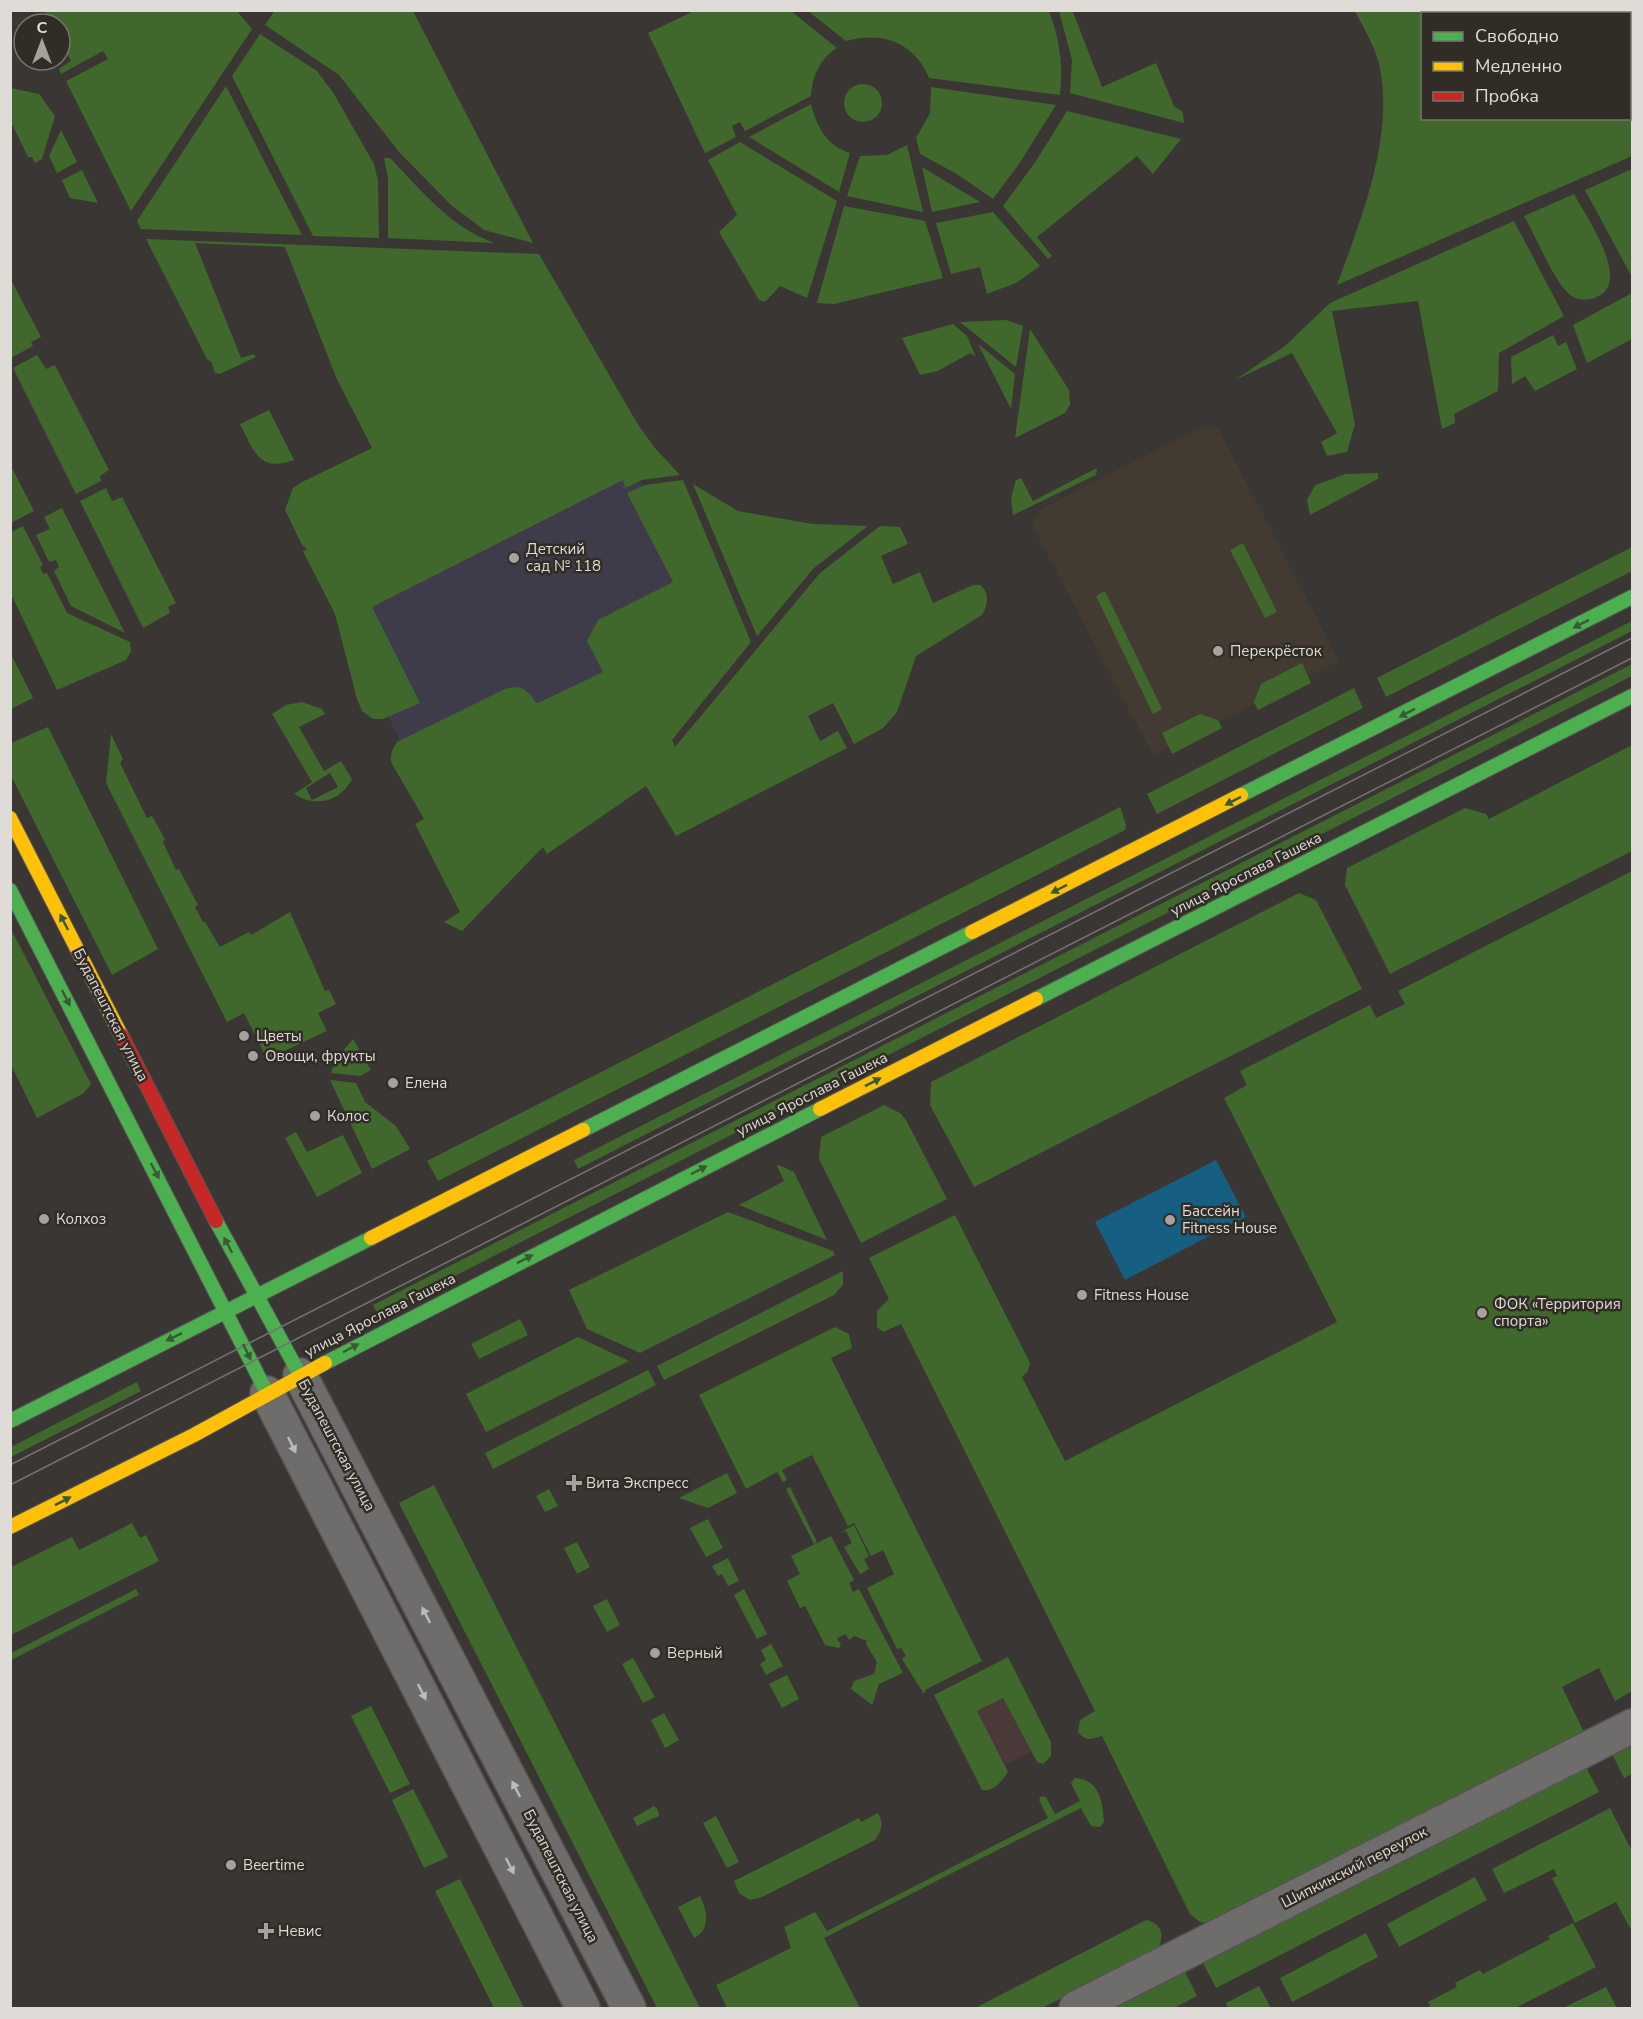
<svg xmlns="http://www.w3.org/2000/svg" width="1643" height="2019" font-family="'Nunito Sans',sans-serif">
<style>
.built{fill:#433b31}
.industrial{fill:#4b393a}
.education{fill:#3e3c4a}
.green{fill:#40682c;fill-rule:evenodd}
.water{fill:#175f82}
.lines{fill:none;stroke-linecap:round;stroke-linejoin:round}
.street-casing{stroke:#565452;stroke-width:36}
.fast-casing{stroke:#565452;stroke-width:16}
.slow-casing{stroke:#565452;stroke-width:16}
.jam-casing{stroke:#565452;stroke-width:16}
.street{stroke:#6f6d6c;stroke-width:33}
.fast{stroke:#4caf50;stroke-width:14}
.slow{stroke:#ffc107;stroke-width:14}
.jam{stroke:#c62828;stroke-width:14}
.tram{stroke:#74726f;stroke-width:1.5}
.oneway{fill:#3a5a35}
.oneway2{fill:#bdbbb8}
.poi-dot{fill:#a5a29e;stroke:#312d26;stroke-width:2}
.labels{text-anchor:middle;stroke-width:5;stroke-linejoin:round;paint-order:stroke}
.poi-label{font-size:15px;fill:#dfdcd8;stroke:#312d26;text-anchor:start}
.street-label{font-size:15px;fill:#dfdcd8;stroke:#312d26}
</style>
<rect width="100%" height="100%" fill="#393633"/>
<path class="built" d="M1201,427L1218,428L1339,661L1153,755L1032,525L1041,509Z"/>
<path class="industrial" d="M1003,1698L1031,1752L1005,1765L976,1711Z"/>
<path class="education" d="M537,281L733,661L435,817L375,688L325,495L408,449Z"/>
<g class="green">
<path d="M275,10L413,11L533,243L484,230L451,205L399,152L339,75L265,25Z"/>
<path d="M45,11H237L252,29L131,211L66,81L108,59L103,51L61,74L59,69L71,61L60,40V24H52Z"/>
<path d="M694,11H791L837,48C820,58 812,77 811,96L745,131L740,122L732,126L736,137L705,153L648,33Z"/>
<path d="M808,11H1049C1060,40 1063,64 1060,95L929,78C915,42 881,31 846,41Z"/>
<path d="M1059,11H1075L1073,12L1102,87L1156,63L1174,106L1183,112L1184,123L1070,93L1072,60Z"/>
<path d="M1355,11H1493L1490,14H1422V118H1630V86L1632,85V156L1337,285C1360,222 1392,143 1381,74C1378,51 1365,31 1355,11Z"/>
<path d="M1619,11H1632V84L1630,78V14L1613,13Z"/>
<path d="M260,34L317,71L334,94L374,164L378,181L379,238L313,236L232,76Z"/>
<circle cx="863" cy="103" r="19"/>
<path d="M226,86L302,235L141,229L137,221Z"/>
<path d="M931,87L1056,105L1019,164L993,199L957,174L920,154L916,138L930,113Z"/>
<path d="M11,88L39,94L55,116L42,159L35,163L32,157H28L11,122Z"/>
<path d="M811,104C816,126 827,146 850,153L839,192L749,137Z"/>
<path d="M1067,111L1181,139L1153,174L1137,156L1037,237L1052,256L1048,259L1003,206L1036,161Z"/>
<path d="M61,130L77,162L57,173L49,156Z"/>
<path d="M740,142L837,201L807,298L780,286L765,302L759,300L719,232L737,215L708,160Z"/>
<path d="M907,145L923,212L847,196L860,156L887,155Z"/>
<path d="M384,158H390C421,190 452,229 495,243L388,238V178Z"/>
<path d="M922,167L980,202L932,212Z"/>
<path d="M1632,169V277L1585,190Z"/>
<path d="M82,170L98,203L70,198L62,180Z"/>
<path d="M1574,194C1586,217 1635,285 1594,298C1584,301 1575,300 1568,293C1553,279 1535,235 1524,216Z"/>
<path d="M844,206L925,221L943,278L834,304L817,303Z"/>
<path d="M993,212L1040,266L1016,283L987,294L980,267L951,274L936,223Z"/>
<path d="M1514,221L1564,316L1499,353L1498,391L1454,414L1455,423L1442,429L1418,301L1332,311L1355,424L1347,452L1327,456L1321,442L1337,433L1292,353L1235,380L1285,346L1330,303Z"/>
<path d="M146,239L539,254L637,423L654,447L680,475L642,480L625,488L623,480L372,607L420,703L383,719H373L362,711L357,699L335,614L303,551L307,549L302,545L285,510L293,488L302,482L372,448L336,377L285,247L195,243L241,358L254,354L256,357L220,374L215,373L212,363L207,359Z"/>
<path d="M10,278L41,337L31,342L33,346L11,358Z"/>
<path d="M1632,293V339L1587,363L1573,325Z"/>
<path d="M1006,320L1023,326L1016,367L960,322Z"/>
<path d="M953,324L967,336L976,357L970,353L938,371L920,375L902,338Z"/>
<path d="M1030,329L1069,390L1070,405L1065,413L1015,438Z"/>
<path d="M1553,335L1558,346L1566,342L1577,369L1535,391L1525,376L1512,384L1511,357Z"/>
<path d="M978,344L1015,374L1011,409Z"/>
<path d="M37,355L46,369L55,365L109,470L100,476L101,481L76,494L13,368Z"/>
<path d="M269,410L294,460C259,473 254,451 240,424Z"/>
<path d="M10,464L34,511L11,523H10Z"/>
<path d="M1095,469H1097L1096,475L1013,515L1011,498L1016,480L1021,478L1033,501Z"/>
<path d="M1378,473V479L1310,515L1307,500L1315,485L1346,474Z"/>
<path d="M683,480L751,642L672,740L675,747L820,573L880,526L900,527L908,544L881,556L893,584L920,572L933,603L973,585H980C990,593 988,605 982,615L916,656L897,712L883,728L854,744L833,703L808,716L820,741L838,731L847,748L676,836L646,786L547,854L543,847L462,931L444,922L460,912L415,824L424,819L392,764C389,757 392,749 397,742L505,689C521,684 528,690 536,703L540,702L603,672L587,641L598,620L673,582L627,493L645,485Z"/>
<path d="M693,484L738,511L813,524L868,526L814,568L757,636Z"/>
<path d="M106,488L112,501L122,497L176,603L168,607L170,613L143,628L80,501Z"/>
<path d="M62,508L125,633L71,606L54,571L59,567L56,560L49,562L36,535L50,529L44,517Z"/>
<path d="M23,526L43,565L40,567L43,574L47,573L67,613L130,642L131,652L126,660L57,690L11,594V532Z"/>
<path d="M1243,543L1277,612L1265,618L1230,550Z"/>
<path d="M1632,547V571L1386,697L1377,678Z"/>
<path d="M1105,591L1162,709L1153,714L1096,596Z"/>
<path d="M1632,621V631L578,1169L574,1160Z"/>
<path d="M11,654L33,698L11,709H10Z"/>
<path d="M1302,663L1311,683L1258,710L1254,702L1261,684Z"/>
<path d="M1632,664V676L378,1315L373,1305Z"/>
<path d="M1354,688L1363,708L1157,814L1147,794Z"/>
<path d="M302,702L322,709L325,714L299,727L324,771L341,761L352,779C340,802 316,808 294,794L312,782L272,714L286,705ZM330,773L338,787L312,800L306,788Z"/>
<path d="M1200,714L1218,720L1222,728L1172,754L1162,733Z"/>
<path d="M48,727L158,949L112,975L11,776V743Z"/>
<path d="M111,734L123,759L120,763L147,818L152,816L165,839L163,842L176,870L179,869L198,905L195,907L203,922H205L220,947L249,932L251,935L290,912L325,991L329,990L336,1004L318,1013L327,1031L267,1059L244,1013L227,1022L106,783Z"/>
<path d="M1632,745V851L1390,974L1345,885L1347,868L1465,808L1486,814L1489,819Z"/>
<path d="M1120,807L1126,825L1125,830L438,1181L427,1161Z"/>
<path d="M1632,871V1691L1615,1701L1599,1668L1562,1687L1584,1732L1209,1923L1200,1922L1190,1914L1102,1736C1091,1739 1086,1742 1078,1732L1080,1720L1095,1711L901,1324L883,1332L877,1327V1311L889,1299L869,1258L955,1215L1030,1363L1028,1371L1022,1377L1065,1461L1337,1322L1224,1098L1247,1085L1240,1071L1370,1005L1376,1018L1405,1004L1398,991Z"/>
<path d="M1299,893L1316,900L1362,989L974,1187L930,1105L931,1082Z"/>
<path d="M10,927L91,1084L84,1093L37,1118L11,1065Z"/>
<path d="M353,1039L371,1070L360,1076L331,1073L336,1059Z"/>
<path d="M330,1080L356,1083L365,1102L396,1126L410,1149L372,1169Z"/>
<path d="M884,1105L900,1113L906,1120L947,1199L861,1243L819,1159L821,1137Z"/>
<path d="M296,1132L307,1152L343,1135L362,1173L317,1197L285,1138Z"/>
<path d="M779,1165L794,1172L827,1240L739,1205L784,1181L777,1166Z"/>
<path d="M728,1212L833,1251L835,1255L640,1353L587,1329L569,1290Z"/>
<path d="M843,1271V1285L834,1295L664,1380L657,1366Z"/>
<path d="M520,1319L528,1335L479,1359L471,1344Z"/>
<path d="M835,1327L849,1334L852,1348L831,1358L982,1661L925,1690L924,1694L902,1659L906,1656L901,1648L897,1649L867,1588L894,1574L883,1550L871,1556L854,1523L848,1526L812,1455L782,1470L787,1480L783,1482L777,1472L746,1489L699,1395Z"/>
<path d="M578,1337L629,1361L486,1432L466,1394Z"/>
<path d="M648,1370L656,1385L493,1469L485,1453Z"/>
<path d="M137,1382L141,1391L11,1457V1447Z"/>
<path d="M727,1473L737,1493L708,1508L679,1498Z"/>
<path d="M434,1485L700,2008H657L399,1503Z"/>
<path d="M790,1487L817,1542L814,1544L786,1489Z"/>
<path d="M549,1489L558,1506L545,1512L536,1496Z"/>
<path d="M708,1519L723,1548L706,1557L690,1528Z"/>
<path d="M132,1523L140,1538L146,1535L159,1561L11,1635V1567L72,1537L79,1550Z"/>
<path d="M854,1525L869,1556L864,1559L869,1569L860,1574L844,1547L852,1543L846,1531L840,1533Z"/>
<path d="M831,1536L854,1580L849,1583L853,1592L859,1589L903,1673L879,1684L872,1705L851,1689L854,1681L874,1674L877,1662L866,1644L867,1641L854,1636L849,1640L846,1634L837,1638L841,1645L839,1648L825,1645L805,1606L800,1608L787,1581L800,1574L791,1556Z"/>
<path d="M577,1542L590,1567L577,1574L564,1548Z"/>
<path d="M728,1558L739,1581L728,1586L722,1574L718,1576L712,1566Z"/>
<path d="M136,1589L139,1595L11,1660V1653Z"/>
<path d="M744,1589L767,1634L757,1639L734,1595Z"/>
<path d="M607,1599L620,1625L607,1632L593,1606Z"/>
<path d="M771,1644L783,1666L766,1675L760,1664L766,1660L761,1650Z"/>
<path d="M1008,1657L1051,1742V1756L1043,1764L1037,1762L1003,1698L977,1711L1008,1772C1002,1781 994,1792 982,1790L934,1695Z"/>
<path d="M633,1658L655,1697L643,1703L622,1664Z"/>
<path d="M787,1675L799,1699L782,1708L769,1684Z"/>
<path d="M371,1706L410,1784L390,1793L351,1716Z"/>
<path d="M664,1713L679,1740L665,1748L651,1720Z"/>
<path d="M1632,1744V1774L1624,1778L1612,1754Z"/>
<path d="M1586,1767L1599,1792L1216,1988L1203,1963Z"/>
<path d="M1075,1778C1099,1779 1103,1802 1104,1822L1100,1827L1091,1826L1081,1808L824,1938L860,2008H727L716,1985L791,1948L784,1927L815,1912L827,1931L1048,1818L1039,1800L1041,1796L1046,1797L1055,1814L1080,1801L1071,1783Z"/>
<path d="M413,1789L448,1857L424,1868L392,1800Z"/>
<path d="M654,1806L658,1810L659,1816L637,1826L633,1818Z"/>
<path d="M1610,1808L1632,1851V1927L1630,1928L1616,1902L1575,1923L1552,1878L1557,1876L1554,1869L1504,1893L1492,1869Z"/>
<path d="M878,1813C884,1824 882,1830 875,1840L762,1897L750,1900L739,1893L734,1881L859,1818L861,1822Z"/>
<path d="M716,1816L739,1862L727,1868L703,1823Z"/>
<path d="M1475,1877L1487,1900L1399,1947L1387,1924Z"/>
<path d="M460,1879L524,2008H494L435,1891Z"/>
<path d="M700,1896C707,1910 711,1930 694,1938L678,1907Z"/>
<path d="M1146,1920C1163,1924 1164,1935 1158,1950L1042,2008H975Z"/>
<path d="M1573,1923L1596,1967L1515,2008H1431L1428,2002L1457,1987L1455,1983L1480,1970L1483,1974L1550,1939L1548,1936Z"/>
<path d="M1366,1933L1378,1957L1292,2002L1280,1978Z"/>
<path d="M1185,1972L1197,1996L1174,2008H1114Z"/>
<path d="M1259,1986L1271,2008H1228L1226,2003Z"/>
<path d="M1606,1987L1617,2008H1563Z"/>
</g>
<path class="water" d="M1216,1160L1246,1217L1125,1280L1095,1222Z"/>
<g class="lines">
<defs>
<g id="street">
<path d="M300,1375L629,2008"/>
<path d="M267,1393L583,2008"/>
<path d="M1076,2008L1632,1726"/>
</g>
<g id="fast">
<path d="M1241,795L1632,597"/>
<path d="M10,890L267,1393"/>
<path d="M1036,999L1632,696"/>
<path d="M583,1130L972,932"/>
<path d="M216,1221L300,1375"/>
<path d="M325,1363L820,1109"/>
<path d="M10,1421L371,1238"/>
</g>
<g id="slow">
<path d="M10,818L121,1035"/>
<path d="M972,932L1241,795"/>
<path d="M820,1109L1036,999"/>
<path d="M371,1238L583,1130"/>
<path d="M10,1527L194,1435L325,1363"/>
</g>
<path id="jam" d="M121,1035L216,1221"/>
</defs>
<use href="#street" class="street-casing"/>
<use href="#fast" class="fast-casing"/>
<use href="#slow" class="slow-casing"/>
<use href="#jam" class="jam-casing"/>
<use href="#street" class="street"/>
<use href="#fast" class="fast"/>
<use href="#slow" class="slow"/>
<use href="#jam" class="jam"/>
<g class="tram">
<path d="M10,1465L1632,638"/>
<path d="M10,1485L1632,658"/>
</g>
</g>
<defs><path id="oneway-solid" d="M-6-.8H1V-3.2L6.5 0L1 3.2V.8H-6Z" transform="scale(1.5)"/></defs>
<g class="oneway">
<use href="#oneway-solid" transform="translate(1581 624) rotate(153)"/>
<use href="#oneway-solid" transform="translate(1407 713) rotate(153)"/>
<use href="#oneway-solid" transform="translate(1233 801) rotate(153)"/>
<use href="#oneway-solid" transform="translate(1059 889) rotate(153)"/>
<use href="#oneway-solid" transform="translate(64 922) rotate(-117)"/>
<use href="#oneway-solid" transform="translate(66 998) rotate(63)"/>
<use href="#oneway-solid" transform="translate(873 1082) rotate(-27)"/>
<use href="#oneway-solid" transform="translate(699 1170) rotate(-27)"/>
<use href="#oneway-solid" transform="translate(155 1171) rotate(62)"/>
<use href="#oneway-solid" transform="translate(228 1245) rotate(-118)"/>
<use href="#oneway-solid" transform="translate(525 1259) rotate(-27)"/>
<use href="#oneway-solid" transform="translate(174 1337) rotate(154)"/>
<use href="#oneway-solid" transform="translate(351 1348) rotate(-28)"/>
<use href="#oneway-solid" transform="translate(247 1352) rotate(64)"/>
<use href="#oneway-solid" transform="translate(63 1501) rotate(-27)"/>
</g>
<g class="oneway2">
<use href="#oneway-solid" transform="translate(292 1445) rotate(64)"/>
<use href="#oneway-solid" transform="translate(426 1615) rotate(-117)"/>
<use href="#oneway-solid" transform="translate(422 1692) rotate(63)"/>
<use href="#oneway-solid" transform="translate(516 1789) rotate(-117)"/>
<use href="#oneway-solid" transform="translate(510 1866) rotate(63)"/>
</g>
<g class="poi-dot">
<circle cx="514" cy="558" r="6"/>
<circle cx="1218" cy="651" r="6"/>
<circle cx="244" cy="1036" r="6"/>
<circle cx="253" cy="1056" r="6"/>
<circle cx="393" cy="1083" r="6"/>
<circle cx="315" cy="1116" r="6"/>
<circle cx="44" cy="1219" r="6"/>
<circle cx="1170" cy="1220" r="6"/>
<circle cx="1082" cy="1295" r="6"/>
<circle cx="1482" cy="1313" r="6"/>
<path d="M571 1474h6v6h6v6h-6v6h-6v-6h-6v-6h6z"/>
<circle cx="655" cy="1653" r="6"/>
<circle cx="231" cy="1865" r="6"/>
<path d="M263 1922h6v6h6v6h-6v6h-6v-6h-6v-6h6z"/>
</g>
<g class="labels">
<g class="poi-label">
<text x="526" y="554">Детский<tspan x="526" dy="17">сад № 118</tspan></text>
<text x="1230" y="656">Перекрёсток</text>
<text x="256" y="1041">Цветы</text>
<text x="265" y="1061">Овощи, фрукты</text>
<text x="405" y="1088">Елена</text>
<text x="327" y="1121">Колос</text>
<text x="1182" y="1216">Бассейн<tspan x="1182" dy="17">Fitness House</tspan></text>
<text x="56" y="1224">Колхоз</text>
<text x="1094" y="1300">Fitness House</text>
<text x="1494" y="1309">ФОК «Территория<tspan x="1494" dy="17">спорта»</tspan></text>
<text x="586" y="1488">Вита Экспресс</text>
<text x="667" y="1658">Верный</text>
<text x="243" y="1870">Beertime</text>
<text x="278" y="1936">Невис</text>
</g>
<g class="street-label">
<text transform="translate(1246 874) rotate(-27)" y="5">улица Ярослава Гашека</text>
<text transform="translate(111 1015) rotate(63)" y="5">Будапештская улица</text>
<text transform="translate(812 1094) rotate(-27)" y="5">улица Ярослава Гашека</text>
<text transform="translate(380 1315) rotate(-27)" y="5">улица Ярослава Гашека</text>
<text transform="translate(337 1445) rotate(62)" y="5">Будапештская улица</text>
<text transform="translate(1354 1867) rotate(-27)" y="5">Шипкинский переулок</text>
<text transform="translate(561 1876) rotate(63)" y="5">Будапештская улица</text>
</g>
</g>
<rect width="1643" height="2019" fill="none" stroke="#dfdcd8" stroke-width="24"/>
<rect x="1421" y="12" width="210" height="108" fill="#312d26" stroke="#77736d" stroke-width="1.5"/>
<rect x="1433" y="32" width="30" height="9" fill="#4caf50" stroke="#77736d" stroke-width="1.5"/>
<text x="1475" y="42" font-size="18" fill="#dfdcd8">Свободно</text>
<rect x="1433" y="62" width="30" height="9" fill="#ffc107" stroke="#77736d" stroke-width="1.5"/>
<text x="1475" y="72" font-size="18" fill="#dfdcd8">Медленно</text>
<rect x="1433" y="92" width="30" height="9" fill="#c62828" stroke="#77736d" stroke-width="1.5"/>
<text x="1475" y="102" font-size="18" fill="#dfdcd8">Пробка</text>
<g transform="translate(42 42)"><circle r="28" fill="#312d26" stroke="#77736d" stroke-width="1.5"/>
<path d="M0-4.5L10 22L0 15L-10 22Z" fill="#a5a29e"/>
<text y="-9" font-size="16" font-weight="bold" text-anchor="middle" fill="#dfdcd8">С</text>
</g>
</svg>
